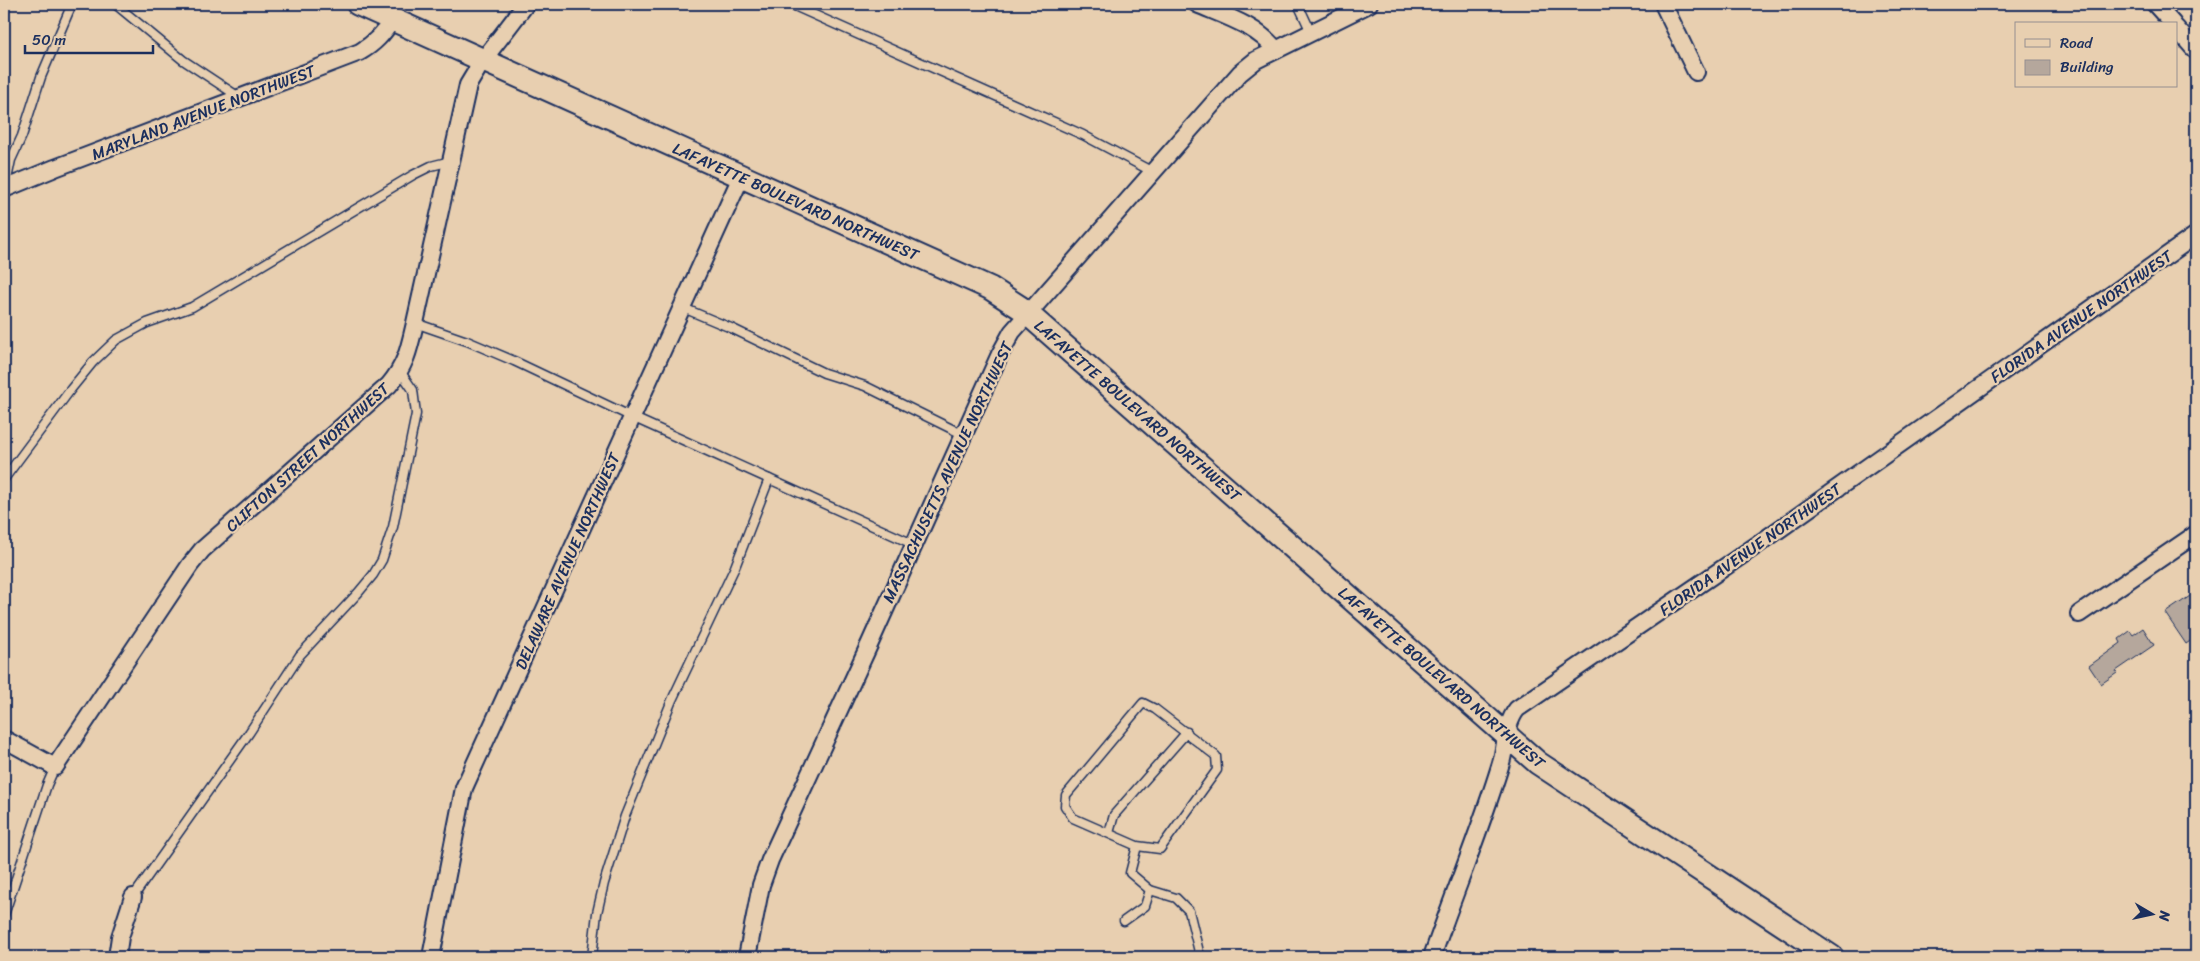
<svg xmlns="http://www.w3.org/2000/svg" width="2200" height="961" font-family="Sriracha,sans-serif">
<style>
.building{fill:#b5a79c;stroke:#1b2f5e}
.lines{fill:none;stroke-linecap:round;stroke-linejoin:round}
.service-casing{stroke:#1b2f5e;stroke-width:11}
.minor-casing{stroke:#1b2f5e;stroke-width:20}
.secondary-casing{stroke:#1b2f5e;stroke-width:26}
.service{stroke:#e8cfb0;stroke-width:8}
.minor{stroke:#e8cfb0;stroke-width:16}
.secondary{stroke:#e8cfb0;stroke-width:22}
.labels{text-anchor:middle;stroke-width:4.5;stroke-linejoin:round;paint-order:stroke}
.street-label{font-size:16px;fill:#1b2f5e;stroke:#e8cfb0}
</style>
<rect width="100%" height="100%" fill="#e8cfb0"/>
<filter id="ink" filterUnits="userSpaceOnUse"><feTurbulence type="fractalNoise" baseFrequency=".02" numOctaves="2"/><feDisplacementMap in="SourceGraphic" scale="10" xChannelSelector="R" yChannelSelector="G"/><feConvolveMatrix kernelMatrix="1 2 1 2 8 2 1 2 1" color-interpolation-filters="sRGB"/></filter>
<g filter="url(#ink)">
<g class="building">
<path d="M2196,592V637L2186,644L2165,613Z"/>
<path d="M2143,628L2154,645L2116,671L2117,673L2101,684L2089,666L2121,643L2119,639L2130,631L2133,635Z"/>
</g>
<g class="lines">
<defs>
<g id="service">
<path d="M115,4L183,60L239,97"/>
<path d="M790,4L1083,135L1153,172"/>
<path d="M1298,4L1311,32"/>
<path d="M5,189L11,160L22,136L41,77L72,4"/>
<path d="M681,307L731,328L824,373L865,386L964,435"/>
<path d="M415,323L467,341L514,361L632,417L915,545"/>
<path d="M4,479L71,389L93,362L116,340L147,323L192,307L413,175L431,166L451,161"/>
<path d="M1143,703L1155,709L1216,756L1217,770L1160,849L1137,846L1073,818L1065,806L1066,795Z"/>
<path d="M1109,833L1114,815L1187,732"/>
<path d="M1137,846L1130,873L1150,890L1176,898L1189,911L1200,956"/>
<path d="M133,897L249,733L300,655L358,593L373,575L382,560L393,527L416,414L413,390L400,371"/>
<path d="M4,915L47,785L55,767"/>
<path d="M1124,921L1145,906L1150,890"/>
<path d="M592,957L597,913L604,883L625,816L672,700L735,567L769,479"/>
</g>
<g id="minor">
<path d="M1197,4C1225,16 1256,25 1276,50"/>
<path d="M1663,4L1696,72"/>
<path d="M2155,4L2173,24"/>
<path d="M2176,28L2196,51"/>
<path d="M4,189L55,168L360,52C375,43 383,34 392,20"/>
<path d="M2079,614L2196,534"/>
<path d="M4,739L55,767L190,565L202,550L389,385C406,365 409,349 415,323L468,85L483,60L526,4"/>
<path d="M117,957L120,937L133,897"/>
<path d="M431,957L464,788L741,177"/>
<path d="M747,957L761,885L770,860L870,643L1000,354L1012,332L1240,73L1256,60L1369,4"/>
<path d="M1432,957C1454,893 1481,829 1501,763C1506,746 1505,724 1517,709L1757,545L2196,235"/>
</g>
<path id="secondary" d="M358,4L990,288L1021,308L1538,763L1832,957"/>
</defs>
<use href="#service" class="service-casing"/>
<use href="#minor" class="minor-casing"/>
<use href="#secondary" class="secondary-casing"/>
<use href="#service" class="service"/>
<use href="#minor" class="minor"/>
<use href="#secondary" class="secondary"/>
</g>
</g>
<g class="labels">
<g class="street-label">
<text transform="translate(203 112) rotate(-21)" y="6">MARYLAND AVENUE NORTHWEST</text>
<text transform="translate(796 201) rotate(24)" y="6">LAFAYETTE BOULEVARD NORTHWEST</text>
<text transform="translate(2081 316) rotate(-35)" y="6">FLORIDA AVENUE NORTHWEST</text>
<text transform="translate(1138 410) rotate(41)" y="6">LAFAYETTE BOULEVARD NORTHWEST</text>
<text transform="translate(307 457) rotate(-42)" y="6">CLIFTON STREET NORTHWEST</text>
<text transform="translate(947 472) rotate(-65)" y="6">MASSACHUSETTS AVENUE NORTHWEST</text>
<text transform="translate(1750 549) rotate(-35)" y="6">FLORIDA AVENUE NORTHWEST</text>
<text transform="translate(567 561) rotate(-66)" y="6">DELAWARE AVENUE NORTHWEST</text>
<text transform="translate(1442 677) rotate(41)" y="6">LAFAYETTE BOULEVARD NORTHWEST</text>
</g>
</g>
<rect width="2200" height="961" fill="none" stroke="#e8cfb0" stroke-width="20"/>
<rect x="10" y="10" width="2180" height="941" fill="none" stroke="#1b2f5e" stroke-width="2" filter="url(#ink)"/>
<rect x="2015" y="22" width="162" height="65" fill="#e8cfb0" stroke="#968f8f"/>
<rect x="2025" y="39" width="25" height="8" fill="#e8cfb0" stroke="#968f8f"/>
<text x="2060" y="48" font-size="15" fill="#1b2f5e">Road</text>
<rect x="2025" y="60" width="25" height="15" fill="#b5a79c" stroke="#968f8f"/>
<text x="2060" y="72" font-size="15" fill="#1b2f5e">Building</text>
<g transform="translate(2152 914) rotate(99)" stroke="#e8cfb0" stroke-width="4" paint-order="stroke">
<path d="M0-4L9 19L0 12L-9 19Z" fill="#1b2f5e"/>
<text y="-8" font-size="14" font-weight="bold" text-anchor="middle" fill="#1b2f5e">N</text>
</g>
<path d="M25 45v8h128v-8" fill="none" stroke="#1b2f5e" stroke-width="2.5"/>
<text x="32" y="45" font-size="15" fill="#1b2f5e" stroke="#e8cfb0" stroke-width="4" paint-order="stroke">50 m</text>
</svg>
